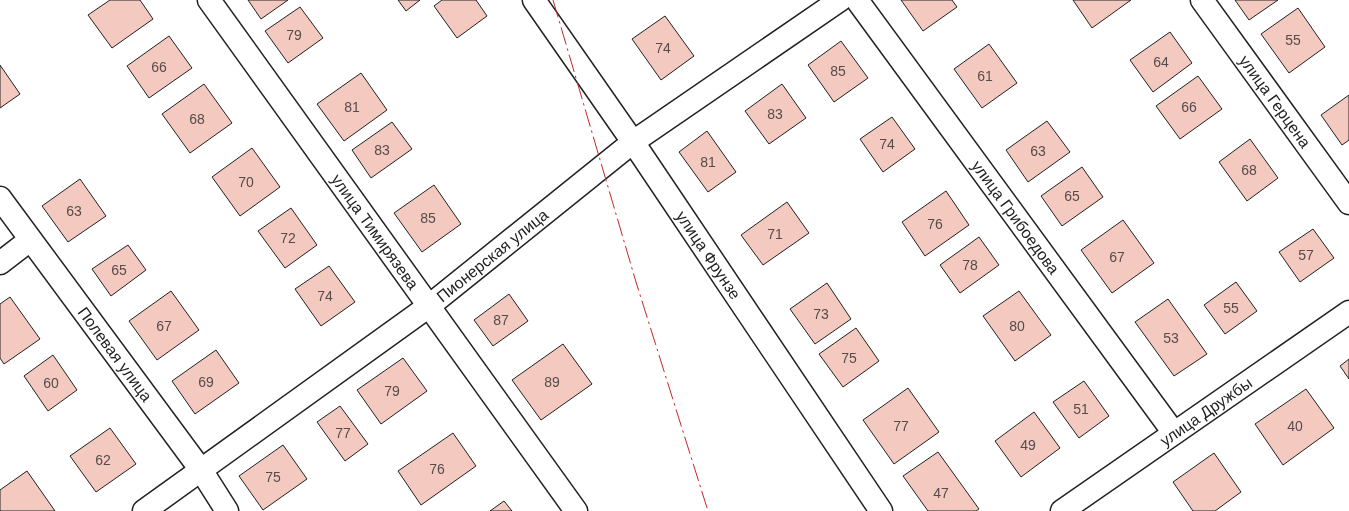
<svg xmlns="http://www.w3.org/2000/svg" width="1349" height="511" font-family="Arial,sans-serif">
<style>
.building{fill:#f3c9c0;stroke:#222}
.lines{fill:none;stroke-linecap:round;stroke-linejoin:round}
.minor-casing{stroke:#222;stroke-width:25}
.minor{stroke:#fff;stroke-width:22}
.power{stroke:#c62828;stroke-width:1;stroke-dasharray:18 4 2.5 4;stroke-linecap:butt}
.labels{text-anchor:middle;stroke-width:4;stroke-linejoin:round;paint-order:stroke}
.number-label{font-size:14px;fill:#564c4a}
.street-label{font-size:16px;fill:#222;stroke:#fff}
</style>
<rect width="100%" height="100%" fill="#fff"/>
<g class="building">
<path d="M110,0H140L153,19L112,48L88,15Z"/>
<path d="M248,0H288L261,19Z"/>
<path d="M398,0H420L406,11Z"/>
<path d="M442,0H476L487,16L457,38L434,6Z"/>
<path d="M901,0H952L957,7L923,31Z"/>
<path d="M1073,0H1131L1092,28Z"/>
<path d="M1235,0H1278L1249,20Z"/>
<path d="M300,7L323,38L288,63L265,31Z"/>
<path d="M1298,8L1325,47L1289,73L1261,34Z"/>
<path d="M665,16L694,56L661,80L632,39Z"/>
<path d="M1170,32L1192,63L1153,92L1130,60Z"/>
<path d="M169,36L192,68L149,98L127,66Z"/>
<path d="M841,41L868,78L834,102L808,65Z"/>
<path d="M989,44L1017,83L982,108L954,69Z"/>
<path d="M0,65L20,94L0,108Z"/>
<path d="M361,73L387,110L344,141L317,104Z"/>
<path d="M1198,76L1222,109L1180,139L1156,106Z"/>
<path d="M204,84L232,123L190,153L162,114Z"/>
<path d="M782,84L806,118L769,144L745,111Z"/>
<path d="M1349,95V140L1342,145L1321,115Z"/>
<path d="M892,117L915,149L883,172L860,139Z"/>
<path d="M1047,121L1070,152L1028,182L1006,150Z"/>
<path d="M392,122L412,149L371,178L352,150Z"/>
<path d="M707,131L736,172L708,192L679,152Z"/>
<path d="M1250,139L1278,178L1247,201L1219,162Z"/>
<path d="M252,148L280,187L240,216L212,177Z"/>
<path d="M1082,167L1103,197L1062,226L1041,196Z"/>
<path d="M80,179L106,216L68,242L42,206Z"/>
<path d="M434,185L461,224L422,252L394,213Z"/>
<path d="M946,191L969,225L925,256L902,222Z"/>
<path d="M787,202L809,233L763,265L741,235Z"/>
<path d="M291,208L317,245L285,268L258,231Z"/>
<path d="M1123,220L1154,263L1112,293L1081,250Z"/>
<path d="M1313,229L1334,258L1300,282L1279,252Z"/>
<path d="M979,237L999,265L960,293L940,265Z"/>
<path d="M128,245L146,270L111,296L92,269Z"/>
<path d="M329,266L355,302L321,326L295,289Z"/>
<path d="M1236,282L1257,311L1225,334L1204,305Z"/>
<path d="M827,283L851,319L815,344L790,309Z"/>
<path d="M171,291L199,330L157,360L129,321Z"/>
<path d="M1019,291L1051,335L1015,361L983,316Z"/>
<path d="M509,294L528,321L493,346L474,320Z"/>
<path d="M10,297L40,339L4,364L0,358V304Z"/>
<path d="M1168,299L1207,354L1174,376L1135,322Z"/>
<path d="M856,328L879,361L843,387L819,354Z"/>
<path d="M563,344L592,384L541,420L512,380Z"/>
<path d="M216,350L239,383L195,414L172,381Z"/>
<path d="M53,355L77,390L48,411L24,376Z"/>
<path d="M403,358L427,391L381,424L357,390Z"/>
<path d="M1349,359V379L1340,366Z"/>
<path d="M1084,381L1109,416L1079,438L1053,402Z"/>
<path d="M908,388L939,432L894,464L863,420Z"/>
<path d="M1306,389L1334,428L1283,465L1255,424Z"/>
<path d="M340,406L368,444L345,461L317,422Z"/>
<path d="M1034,412L1060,448L1021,477L995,441Z"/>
<path d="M110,428L136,464L96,492L70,456Z"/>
<path d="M453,433L476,466L421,505L398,471Z"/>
<path d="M283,445L307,479L263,510L239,476Z"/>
<path d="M938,452L979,509L976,511H928L903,476Z"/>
<path d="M1214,453L1241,492L1215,511H1193L1173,482Z"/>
<path d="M27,471L55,511H0V490Z"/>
<path d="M504,501L512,511H490Z"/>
</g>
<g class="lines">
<defs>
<g id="minor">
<path id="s1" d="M209,0L576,511"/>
<path id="s2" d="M534,0L633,142L881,511"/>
<path id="s3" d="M857,0L1174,433"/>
<path id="s4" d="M1202,0L1349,203"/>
<path id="s5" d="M0,198L201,470L227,511"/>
<path d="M0,263L30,240"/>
<path id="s6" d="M144,511L429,306L633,142L840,0"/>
<path id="s7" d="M1062,511L1349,312"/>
</g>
</defs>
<use href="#minor" class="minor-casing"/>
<use href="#minor" class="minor"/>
<path class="power" d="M553,0L636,282L708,511"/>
</g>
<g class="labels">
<g class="number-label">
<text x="294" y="40">79</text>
<text x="1293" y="45">55</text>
<text x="663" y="53">74</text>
<text x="1161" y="67">64</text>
<text x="159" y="72">66</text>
<text x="838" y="76">85</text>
<text x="985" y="81">61</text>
<text x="352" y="112">81</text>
<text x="1189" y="112">66</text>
<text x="775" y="119">83</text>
<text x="197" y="124">68</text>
<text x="887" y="149">74</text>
<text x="382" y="155">83</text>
<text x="1038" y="156">63</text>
<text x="708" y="167">81</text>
<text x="1249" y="175">68</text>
<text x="246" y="187">70</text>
<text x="1072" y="201">65</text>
<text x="74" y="216">63</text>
<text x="428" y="223">85</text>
<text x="935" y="229">76</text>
<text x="775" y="239">71</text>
<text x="288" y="243">72</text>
<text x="1306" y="260">57</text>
<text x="1117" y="262">67</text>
<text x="970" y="270">78</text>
<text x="119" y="275">65</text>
<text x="325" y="301">74</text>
<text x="1231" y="313">55</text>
<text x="821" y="319">73</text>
<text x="501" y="325">87</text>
<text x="164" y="331">67</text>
<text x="1017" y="331">80</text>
<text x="1171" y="343">53</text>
<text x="849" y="363">75</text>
<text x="206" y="387">69</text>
<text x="552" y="387">89</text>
<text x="51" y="388">60</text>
<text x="392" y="396">79</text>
<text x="1081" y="414">51</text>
<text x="901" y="431">77</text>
<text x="1295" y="431">40</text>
<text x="343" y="438">77</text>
<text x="1028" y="450">49</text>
<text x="103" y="465">62</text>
<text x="437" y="474">76</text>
<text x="273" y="482">75</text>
<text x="941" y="498">47</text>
</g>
<g class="street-label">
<text dy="6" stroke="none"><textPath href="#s4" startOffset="125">улица Герцена</textPath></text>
<text dy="6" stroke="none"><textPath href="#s3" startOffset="269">улица Грибоедова</textPath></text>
<text dy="6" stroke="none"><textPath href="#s1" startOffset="285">улица Тимирязева</textPath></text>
<text dy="6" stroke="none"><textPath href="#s6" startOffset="432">Пионерская улица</textPath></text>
<text dy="6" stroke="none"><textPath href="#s2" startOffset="309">улица Фрунзе</textPath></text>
<text dy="6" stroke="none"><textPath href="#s5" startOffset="194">Полевая улица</textPath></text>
<text dy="6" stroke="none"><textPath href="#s7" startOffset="175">улица Дружбы</textPath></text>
</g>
</g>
</svg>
